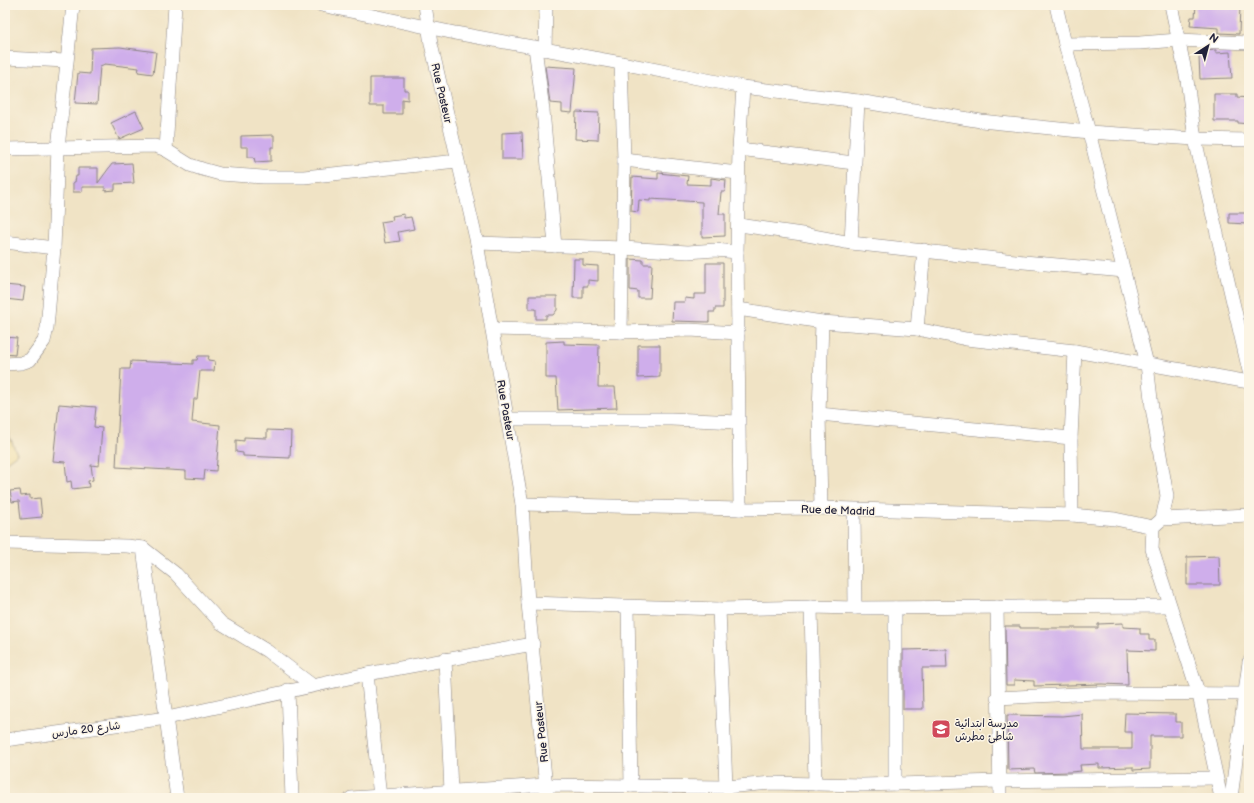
<svg xmlns="http://www.w3.org/2000/svg" width="1254" height="803" font-family="'Balsamiq Sans','Playpen Sans Arabic',sans-serif">
<style>
.sand{fill:#eeda9e;stroke:#887e6c}
.building{fill:#cfaeeb}
.lines{fill:none;stroke-linecap:round;stroke-linejoin:round}
.minor-casing{stroke:#898280;stroke-width:14}
.minor{stroke:#fff;stroke-width:13}
.labels{text-anchor:middle;stroke-width:3;stroke-linejoin:round;paint-order:stroke}
.street-label{font-size:11px;fill:#22223b;stroke:#fcf5e5}
.poi-label{font-size:11px;fill:#22223b;stroke:#fcf5e5;text-anchor:start}
</style>
<rect width="100%" height="100%" fill="#fcf5e5"/>
<filter id="ink" filterUnits="userSpaceOnUse"><feTurbulence type="fractalNoise" baseFrequency=".025" numOctaves="2"/><feDisplacementMap in="SourceGraphic" scale="8" xChannelSelector="R" yChannelSelector="G"/><feConvolveMatrix kernelMatrix="1 2 1 2 8 2 1 2 1" color-interpolation-filters="sRGB"/></filter>
<filter id="wash" filterUnits="userSpaceOnUse"><feTurbulence type="fractalNoise" baseFrequency=".012" numOctaves="4" result="noise"/><feDisplacementMap in="SourceGraphic" scale="16" xChannelSelector="R" yChannelSelector="G"/><feGaussianBlur stdDeviation="0.9" result="paint"/><feColorMatrix in="noise" values="0 0 0 0 0 0 0 0 0 0 0 0 0 0 0 0 0 1.4 0 .05"/><feComposite in="paint" operator="in"/></filter>
<g filter="url(#wash)">
<rect width="100%" height="100%" fill="#f0e3c5"/>
<path class="sand" d="M5,426L17,454L5,463Z"/>
<g id="blocks">
<g class="building">
<path d="M1196,5H1240L1239,34L1219,33V28L1190,26L1191,17H1195Z"/>
<path d="M120,47L156,52L153,74L138,72L139,68L105,64L100,66L97,104L75,103L78,73L90,74L91,48Z"/>
<path d="M1216,50V53L1230,52L1232,78L1200,79L1199,57L1204,51Z"/>
<path d="M545,66L576,68L572,113L562,112V104L550,103Z"/>
<path d="M370,78H404V90H408V100L402,99V114H384V106H370Z"/>
<path d="M1214,94H1237V97L1249,98V124L1238,123V121H1214Z"/>
<path d="M136,111L144,128L119,139L111,123Z"/>
<path d="M576,112L599,113L598,140L575,139Z"/>
<path d="M522,132L523,159H502V133Z"/>
<path d="M274,135V147H271V161L255,162L254,157H248V147H241V136Z"/>
<path d="M132,163L134,183L115,184V190L105,191V187H82V192H73V182H75L76,176H78V168H98V183L112,164Z"/>
<path d="M658,173L688,176L687,184L711,185V178L726,180L725,192H721L719,214H725V236L702,237V202L650,199V201L639,200L638,212L631,211L632,177L658,179Z"/>
<path d="M1229,213H1247V224L1229,223Z"/>
<path d="M404,214V218L411,217L414,229L398,232L400,241L385,243L381,222L393,220L392,216Z"/>
<path d="M574,259H583V265L598,266V281L588,280V286H583V298H573Z"/>
<path d="M630,259L643,260V264H652L650,298H638V291L630,290Z"/>
<path d="M706,263H723V308H715V312H709V322L672,321L673,302H685V298L694,299V294H706Z"/>
<path d="M5,285L25,287L23,301L5,299Z"/>
<path d="M529,296H557V310L553,315H546V319H536V309H529Z"/>
<path d="M5,337L17,338L15,355L5,354Z"/>
<path d="M564,341V344L599,345L598,387H615L617,408L558,410L556,378H546V342Z"/>
<path d="M638,345H660V377L638,378Z"/>
<path d="M198,356H209L208,360L215,361L214,371H200L197,399H194L192,422L220,425L216,471L205,470L204,479L186,478V471L116,467L121,369H130L131,361L193,364V360H197Z"/>
<path d="M59,404L96,407L94,427L102,428L99,466L91,465L93,480L88,481L89,487L72,489L71,481L67,482L65,462L53,461Z"/>
<path d="M267,430L291,431L290,458L243,456V453L236,452V440L244,441V437L267,438Z"/>
<path d="M20,490L21,496L30,495V499L40,498L42,517L21,519L19,501L12,502L10,491Z"/>
<path d="M1219,556L1220,585H1187V557Z"/>
<path d="M1123,623V627L1140,628V634H1149V640H1155V651L1127,650L1128,685L1102,684L1034,686V681L1014,680V685H1006L1005,626H1020V628H1098V624Z"/>
<path d="M946,649L947,668H922L923,709H903V650Z"/>
<path d="M1125,713L1176,714V722H1181V736H1150V769L1133,770V767L1099,768V764L1080,765L1081,771L1070,772L1035,773L1034,769L1008,770L1007,715L1062,716L1082,714L1083,749H1132V732H1124Z"/>
</g>
</g>
</g>
<g filter="url(#ink)">
<use href="#blocks" fill-opacity="0" stroke="#898280" stroke-width="1"/>
<g class="lines">
<defs>
<g id="minor">
<path d="M321,5L455,33L621,63L743,87L858,101L981,121L1089,132L1195,139L1249,140"/>
<path d="M425,5L431,44L477,243L522,504L528,603L547,798"/>
<path d="M1056,5L1065,44L1089,132L1147,364L1152,408L1167,496L1162,519L1153,527L1152,549L1199,695L1221,798"/>
<path d="M1171,5L1187,80L1195,139L1249,371"/>
<path d="M1065,44L1140,43L1178,40L1249,43"/>
<path d="M535,47L543,110L555,246"/>
<path d="M545,50L546,5"/>
<path d="M5,58L66,61"/>
<path d="M5,149L155,146L166,150L190,165L202,169L220,174L263,177H304L457,161"/>
<path d="M739,149L854,163"/>
<path d="M166,150L175,5"/>
<path d="M624,160L738,173"/>
<path d="M739,225L802,234L851,243L1024,262L1124,271"/>
<path d="M5,242L54,248"/>
<path d="M477,243L623,248L688,252L715,250L737,252"/>
<path d="M851,243L858,101"/>
<path d="M738,309L822,322L917,329L966,339L1075,351L1249,382"/>
<path d="M492,329L621,332L690,330L738,333"/>
<path d="M917,329L924,250"/>
<path d="M621,332L624,160L621,63"/>
<path d="M5,364L21,363L30,360L44,341L47,328L54,248L58,148L73,5"/>
<path d="M819,414L1071,438"/>
<path d="M507,419H671L738,422"/>
<path d="M522,504L740,509L821,508L1072,515L1115,519L1153,527"/>
<path d="M821,508L819,414L822,322"/>
<path d="M740,509L737,252L739,149L743,87"/>
<path d="M854,510L855,608"/>
<path d="M1072,515L1071,438L1075,351"/>
<path d="M1162,519L1249,515"/>
<path d="M5,543L127,546L143,548L176,574L221,623L267,651L312,685"/>
<path d="M143,548L177,798"/>
<path d="M528,603L719,609L811,607L855,608L1170,606"/>
<path d="M628,607L631,786"/>
<path d="M811,607L815,784"/>
<path d="M997,607L1000,798"/>
<path d="M719,609L726,787"/>
<path d="M445,659L451,791"/>
<path d="M367,674L380,797"/>
<path d="M288,690L292,798"/>
<path d="M997,698L1096,693L1245,694"/>
<path d="M5,740L167,718L367,674L533,644"/>
<path d="M895,784V608"/>
<path d="M351,798L546,785L726,787L772,783L863,785L1000,781L1216,778"/>
<path d="M1231,798L1249,662"/>
</g>
</defs>
<use href="#minor" class="minor-casing"/>
<use href="#minor" class="minor"/>
</g>
</g>
<defs>
<symbol id="school-square" viewBox="-11 -11 22 22"><rect x="-9" y="-9" width="18" height="18" rx="4" fill="#d1495b" stroke="#fcf5e5"/><path d="M0-5L7-2L0 1L-7-2ZM-4 1L0 2.5L4 1V4Q0 6-4 4Z" fill="#fff"/></symbol>
</defs>
<g fill-rule="evenodd">
<use href="#school-square" x="930" y="718" width="22" height="22"/>
</g>
<g class="labels">
<g class="street-label">
<text transform="translate(442 93) rotate(77)" y="4">Rue Pasteur</text>
<text transform="translate(506 410) rotate(80)" y="4">Rue Pasteur</text>
<text transform="translate(838 510) rotate(2)" y="4">Rue de Madrid</text>
<text transform="translate(86 729) rotate(-7)" y="4">شارع 20 مارس</text>
<text transform="translate(541 732) rotate(-96)" y="4">Rue Pasteur</text>
</g>
<g class="poi-label">
<text x="955" y="727">مدرسة ابتدائية<tspan x="955" dy="13">شاطئ مطرش</tspan></text>
</g>
</g>
<rect width="1254" height="803" fill="none" stroke="#fcf5e5" stroke-width="20"/>
<g transform="translate(1208 46) rotate(36)" stroke="#fcf5e5" stroke-width="3" paint-order="stroke">
<path d="M0-3L7 15L0 10L-7 15Z" fill="#22223b"/>
<text y="-6" font-size="11" font-weight="bold" text-anchor="middle" fill="#22223b">N</text>
</g>
</svg>
